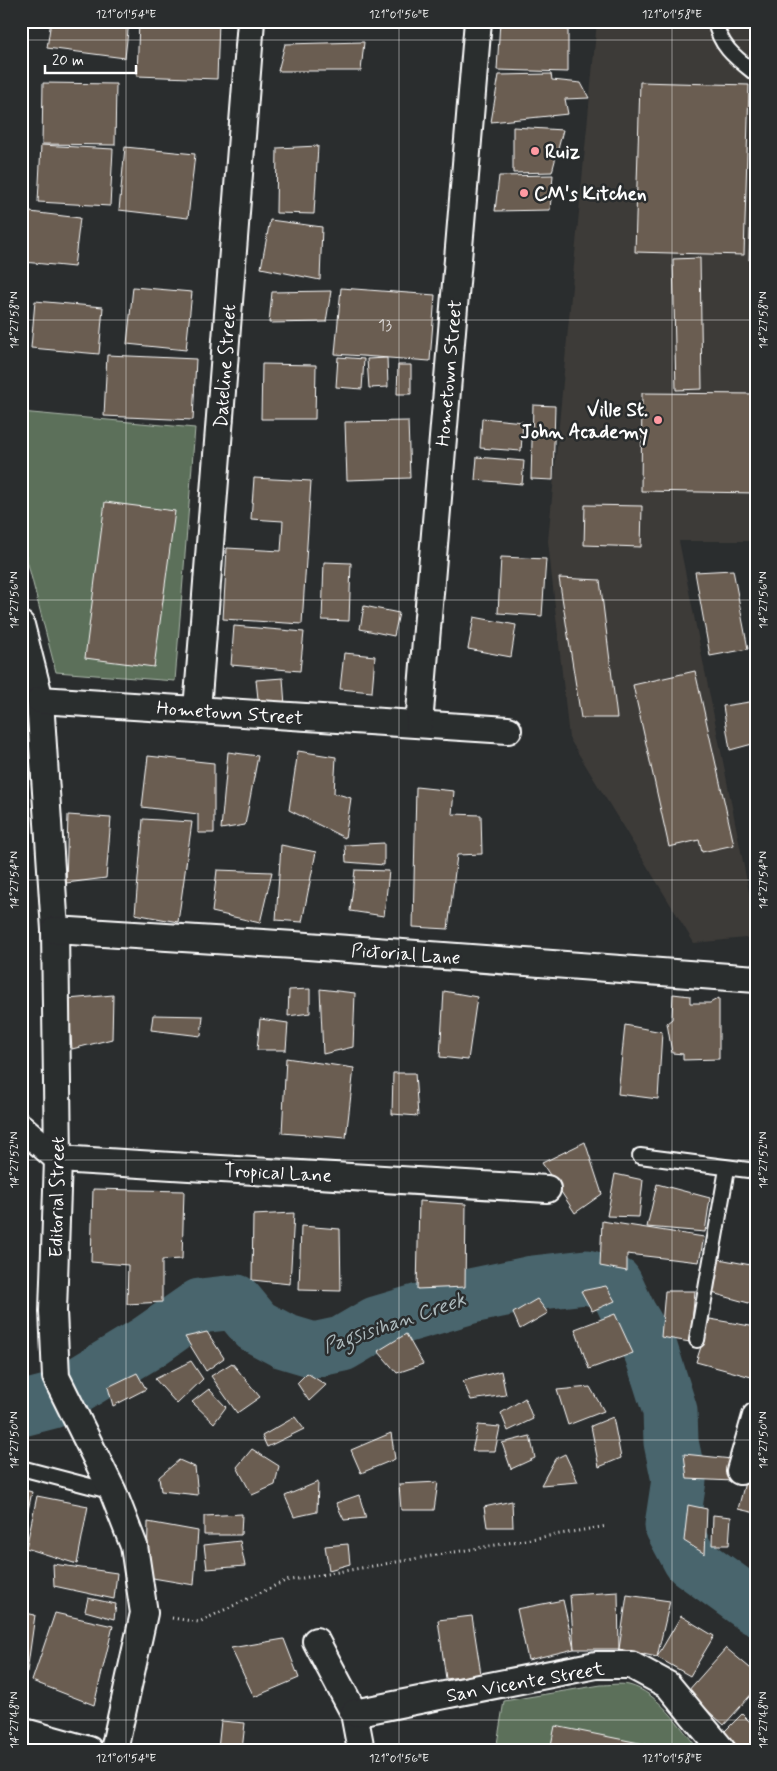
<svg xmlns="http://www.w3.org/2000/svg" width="777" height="1771" font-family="Mynerve,sans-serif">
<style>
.built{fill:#3d3b38}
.green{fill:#5b705a;stroke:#adb8ac}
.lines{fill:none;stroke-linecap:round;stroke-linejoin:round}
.river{stroke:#49656d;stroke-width:55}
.building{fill:#6a5d51;stroke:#fff}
.lane-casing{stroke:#fff;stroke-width:18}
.street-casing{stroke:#fff;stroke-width:30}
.path{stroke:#fff;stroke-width:3;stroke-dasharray:1 4;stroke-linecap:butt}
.lane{stroke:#2a2d2e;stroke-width:14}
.street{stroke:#2a2d2e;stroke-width:26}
.ticks{fill:none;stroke:#fff;stroke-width:1;stroke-opacity:0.45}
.poi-dot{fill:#ff9aa2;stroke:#2a2d2e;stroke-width:2}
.labels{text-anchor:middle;stroke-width:5;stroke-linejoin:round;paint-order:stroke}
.number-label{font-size:16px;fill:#dad6d4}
.poi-label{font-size:19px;font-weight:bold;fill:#fff;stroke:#2a2d2e;text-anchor:start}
.street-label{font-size:19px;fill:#fff;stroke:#2a2d2e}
.water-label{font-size:20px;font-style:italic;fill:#adbabd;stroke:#2a2d2e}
.neatline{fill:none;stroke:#fff;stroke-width:2}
.ticks-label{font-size:12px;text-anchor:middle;fill:#fff}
</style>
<rect width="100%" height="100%" fill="#2a2d2e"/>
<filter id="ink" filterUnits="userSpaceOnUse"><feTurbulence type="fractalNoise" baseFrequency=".02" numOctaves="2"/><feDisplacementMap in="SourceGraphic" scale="10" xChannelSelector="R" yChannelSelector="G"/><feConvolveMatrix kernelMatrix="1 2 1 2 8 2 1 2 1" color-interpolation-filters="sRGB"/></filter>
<g filter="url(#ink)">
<path class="built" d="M597,21H756V541H679L756,927V937L694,943L569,738L548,541Z"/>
<g class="green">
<path d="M21,412L195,428L175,681L56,672L21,537Z"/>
<path d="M601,1685C610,1685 620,1683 629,1685C658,1692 681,1728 699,1750H496L504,1701Z"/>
</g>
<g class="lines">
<path class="river" d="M21,1409L52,1401L147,1343L200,1306L236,1302L256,1326L284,1341L314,1350L342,1344L376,1324L471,1296L533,1283L586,1277L615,1284L629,1314L651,1351L670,1411L671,1442L679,1480L672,1526L690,1560L756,1608"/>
</g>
<g class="building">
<path d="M51,21H129L125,58L47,48Z"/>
<path d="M139,21H219L217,79L137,76Z"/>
<path d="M500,21H568V72L497,70Z"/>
<path d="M364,42L361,71H278L285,44Z"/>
<path d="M551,74L552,80L581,83L589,98L565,99L568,114L491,122L499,75Z"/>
<path d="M640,82L749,85L744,255L635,252Z"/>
<path d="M43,83L116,84L115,145L42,144Z"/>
<path d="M513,127L563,130L552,172L513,173Z"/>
<path d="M41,145L113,149L110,206L38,202Z"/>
<path d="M318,146L314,214L276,213L277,148Z"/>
<path d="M125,147L195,154L188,218L119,210Z"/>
<path d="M752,165H756V260H749Z"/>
<path d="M553,175L550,210L495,211L499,176Z"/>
<path d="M30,212L80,218L74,267L24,262Z"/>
<path d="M270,220L322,227L320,280L261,268Z"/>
<path d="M700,258L702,389L676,390L673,259Z"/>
<path d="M133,287L192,292L186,350L127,344Z"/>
<path d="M341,288L435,295L430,361L335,354Z"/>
<path d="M331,291L326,322L269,323L272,292Z"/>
<path d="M35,301L103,307L99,354L31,348Z"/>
<path d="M107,355L196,359L193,420L104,416Z"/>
<path d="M338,357L364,359L362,389L336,387Z"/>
<path d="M387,358L388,387L369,388L367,359Z"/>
<path d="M262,364L316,365L315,419H261Z"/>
<path d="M398,365H411V394H397Z"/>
<path d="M642,393L756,394V493L641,491Z"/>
<path d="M533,405L555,406L553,480L531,479Z"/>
<path d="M482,418L523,422L521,451L480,448Z"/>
<path d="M408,421L410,478L347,480L345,422Z"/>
<path d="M477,457L524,461L522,484L475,480Z"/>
<path d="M254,478L311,481L302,624L223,619L227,548L281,551L283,521L251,519Z"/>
<path d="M105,502L175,511L154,667L85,658Z"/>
<path d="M585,505L642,506L641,547L584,545Z"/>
<path d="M501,557L546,559L542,616L498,613Z"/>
<path d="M324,562L351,563L349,621L322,620Z"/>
<path d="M733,570L748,649L710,656L695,572Z"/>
<path d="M559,578L600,580L617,718H581Z"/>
<path d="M364,606L399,613L394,636L360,629Z"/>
<path d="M474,617L516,625L511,657L468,649Z"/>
<path d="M234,626L304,632L300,671L231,665Z"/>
<path d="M344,653L375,656L372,692L340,689Z"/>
<path d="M695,671L734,845L702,852L699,840L669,847L633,685Z"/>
<path d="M283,678L285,706L259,708L256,680Z"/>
<path d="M756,701V743L730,750L723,706Z"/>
<path d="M298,751L336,757L334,793L351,798L345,838L289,810Z"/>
<path d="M228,752L258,756L245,825L221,829Z"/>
<path d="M148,756L214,763V833H198V814L142,807Z"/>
<path d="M416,787L454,791L452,814L481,815L482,854L457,855L448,929L413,927Z"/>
<path d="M68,815L111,818L106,878L66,883Z"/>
<path d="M143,819L192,822L178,922L135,914Z"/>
<path d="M384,843V865L346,862L345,845Z"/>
<path d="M281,845L316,852L302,922L276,920Z"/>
<path d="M217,870L272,872L260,923L212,912Z"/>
<path d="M355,870L389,871L384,916L350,911Z"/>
<path d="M310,989V1013L288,1016L289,990Z"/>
<path d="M320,989L355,993L353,1047L323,1054Z"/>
<path d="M444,991L477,997L468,1060L440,1057Z"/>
<path d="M673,994L690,996V1003H710L719,998V1059L683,1060V1054L672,1053L667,1023L672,1019Z"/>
<path d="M113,995L112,1039L72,1049L68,999Z"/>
<path d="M153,1015L203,1016L201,1036L151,1030Z"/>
<path d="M260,1019L288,1023L286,1050H257Z"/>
<path d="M625,1025L662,1032L658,1099L618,1094Z"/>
<path d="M286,1058L354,1068L346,1138L282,1133Z"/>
<path d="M393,1073H415L418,1116L392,1114Z"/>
<path d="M585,1142L602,1194L575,1213L542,1163Z"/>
<path d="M615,1174L643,1180L639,1217L607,1216Z"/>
<path d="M657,1184L710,1198L705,1232L647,1227Z"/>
<path d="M93,1189L184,1191L182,1259L162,1260V1302L127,1304L128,1265L91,1262Z"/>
<path d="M419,1201L466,1204L465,1287L417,1289Z"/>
<path d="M294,1213L290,1284L252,1280L253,1215Z"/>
<path d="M602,1221L704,1237L699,1262L627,1254V1271L600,1266Z"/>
<path d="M301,1226L340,1229L341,1291L299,1290Z"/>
<path d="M719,1259L756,1266V1305L712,1293Z"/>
<path d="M606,1286L615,1301L592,1311L581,1291Z"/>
<path d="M665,1291H695L690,1342L661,1337Z"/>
<path d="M537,1299L548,1313L520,1329L513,1313Z"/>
<path d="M615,1314L633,1353L589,1369L575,1329Z"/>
<path d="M710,1319L756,1327L755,1378L696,1362Z"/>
<path d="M207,1332L224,1358L206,1371L185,1337Z"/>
<path d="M406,1334L423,1364L397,1373L378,1351Z"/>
<path d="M191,1361L203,1379L177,1404L155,1379Z"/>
<path d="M232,1363L260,1397L237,1413L211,1376Z"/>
<path d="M501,1371L506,1395L471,1400L463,1381Z"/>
<path d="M137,1373L146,1389L113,1406L108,1387Z"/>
<path d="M307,1373L326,1385L309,1401L297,1383Z"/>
<path d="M590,1387L604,1411L568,1425L557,1390Z"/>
<path d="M209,1389L226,1407L214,1423L192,1402Z"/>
<path d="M525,1398L533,1419L508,1431L501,1413Z"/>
<path d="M295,1417L304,1429L267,1447L262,1436Z"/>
<path d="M613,1417L621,1458L599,1467L591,1426Z"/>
<path d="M478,1425L500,1427L495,1451H472Z"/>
<path d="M391,1433L395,1459L361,1473L351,1450Z"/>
<path d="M530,1436L535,1458L511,1469L502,1443Z"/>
<path d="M252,1449L279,1466L275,1485L252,1495L237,1467Z"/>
<path d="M565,1454L578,1482L541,1485L555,1459Z"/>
<path d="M684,1454L732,1459L733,1481L687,1479Z"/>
<path d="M179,1460L195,1467L198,1495L161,1491L159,1477Z"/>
<path d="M748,1471L756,1472V1513L738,1509Z"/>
<path d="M318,1482L317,1512L294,1517L285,1496Z"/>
<path d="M438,1482L434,1510H401L399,1484Z"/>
<path d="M21,1489L32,1492L23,1533H21Z"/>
<path d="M359,1495L366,1518L344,1520L336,1503Z"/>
<path d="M37,1496L88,1506L77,1564L26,1548Z"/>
<path d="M512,1501L513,1527H487L484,1507Z"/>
<path d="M688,1505L707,1509L705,1554L684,1541Z"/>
<path d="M242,1514L241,1535H204V1516Z"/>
<path d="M713,1515L731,1517L729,1545H712Z"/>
<path d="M148,1522L198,1531L194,1585L147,1577Z"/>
<path d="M240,1541L245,1566L207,1569L204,1545Z"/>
<path d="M348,1544L350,1564L329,1570L325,1546Z"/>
<path d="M53,1564L117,1573L114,1599L54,1586Z"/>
<path d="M618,1592L619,1649H574L570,1595Z"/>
<path d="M627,1595L670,1601L657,1657L619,1649Z"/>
<path d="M88,1598L116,1604L114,1619L85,1611Z"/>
<path d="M563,1600L574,1649L528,1660L517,1609Z"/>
<path d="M21,1612L35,1615L27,1672L21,1671Z"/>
<path d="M55,1613L113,1626L94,1705L32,1681Z"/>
<path d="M472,1616L481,1674L446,1679L438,1620Z"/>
<path d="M681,1616L714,1636L690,1676L657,1657Z"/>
<path d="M284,1639L299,1678L254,1697L231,1648Z"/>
<path d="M726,1648L756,1673V1689L724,1725L687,1692Z"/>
<path d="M742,1714L756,1728V1746L752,1750H742L724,1732Z"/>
<path d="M221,1721L245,1723L242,1750L218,1749Z"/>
<path d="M555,1726L674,1750H550Z"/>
<path d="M181,1745L204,1748V1750H181Z"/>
</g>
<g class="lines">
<defs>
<g id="lane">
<path d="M715,21C720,47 736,58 756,74"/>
<path d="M640,1156L756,1171"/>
<path d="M697,1340L727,1169"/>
<path d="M21,1468L113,1492"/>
</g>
<g id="street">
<path d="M21,625L40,700L55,930L58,1159L53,1311L56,1377L113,1492L134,1546L144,1613L114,1750"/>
<path d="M40,700L508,730"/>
<path d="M197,710L251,21"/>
<path d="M419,724L478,21"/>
<path d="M55,930L294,945L756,979"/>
<path d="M21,1127L58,1159L547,1189"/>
<path d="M740,1471L756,1416"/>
<path d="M316,1641L354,1713L361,1750"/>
<path d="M354,1713L596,1665H631L668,1685L722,1750"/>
<path d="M21,1731L89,1750"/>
</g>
</defs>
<use href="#lane" class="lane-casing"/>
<use href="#street" class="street-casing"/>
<path class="path" d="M172,1618L199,1622L285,1581L607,1526"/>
<use href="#lane" class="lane"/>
<use href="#street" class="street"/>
</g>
</g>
<path class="ticks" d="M126,21V1750M399,21V1750M672,21V1750M21,40H756M21,320H756M21,600H756M21,880H756M21,1160H756M21,1440H756M21,1720H756"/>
<g class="poi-dot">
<circle cx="535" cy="151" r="5"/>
<circle cx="524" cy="193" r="5"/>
<circle cx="658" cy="420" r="5"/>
</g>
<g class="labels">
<g class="number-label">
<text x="385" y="330">13</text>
</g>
<g class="poi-label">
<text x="545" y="158">Ruiz</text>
<text x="534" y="200">CM's Kitchen</text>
<text x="648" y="416" text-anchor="end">Ville St.<tspan x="648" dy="22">John Academy</tspan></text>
</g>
<g class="street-label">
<text transform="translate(224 366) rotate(-86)" y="7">Dateline Street</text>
<text transform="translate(448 373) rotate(-85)" y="7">Hometown Street</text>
<text transform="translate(230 712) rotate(4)" y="7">Hometown Street</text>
<text transform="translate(406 953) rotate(4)" y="7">Pictorial Lane</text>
<text transform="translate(278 1172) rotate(3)" y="7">Tropical Lane</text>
<text transform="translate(56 1197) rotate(-89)" y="7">Editorial Street</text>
<text transform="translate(525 1681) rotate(-10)" y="7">San Vicente Street</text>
</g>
<g class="water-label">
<text transform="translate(394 1322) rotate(-19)" y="7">Pagsisihan Creek</text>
</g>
</g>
<rect width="777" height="1771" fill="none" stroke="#2a2d2e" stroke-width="55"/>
<path d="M45 65v8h91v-8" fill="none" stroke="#ffffff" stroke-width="2.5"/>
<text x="52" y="65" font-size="15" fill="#ffffff" stroke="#2a2d2e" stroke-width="4" paint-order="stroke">20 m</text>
<rect x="28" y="28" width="722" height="1716" class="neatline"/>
<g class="ticks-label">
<text x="126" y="18">121°01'54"E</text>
<text x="399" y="18">121°01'56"E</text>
<text x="672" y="18">121°01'58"E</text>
<text transform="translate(14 320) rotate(-90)" y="4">14°27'58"N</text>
<text transform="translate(763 320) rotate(-90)" y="4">14°27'58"N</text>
<text transform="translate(14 600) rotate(-90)" y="4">14°27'56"N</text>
<text transform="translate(763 600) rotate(-90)" y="4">14°27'56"N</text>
<text transform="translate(14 880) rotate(-90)" y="4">14°27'54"N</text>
<text transform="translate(763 880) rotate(-90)" y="4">14°27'54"N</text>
<text transform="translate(14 1160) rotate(-90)" y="4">14°27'52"N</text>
<text transform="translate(763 1160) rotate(-90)" y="4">14°27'52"N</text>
<text transform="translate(14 1440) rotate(-90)" y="4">14°27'50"N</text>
<text transform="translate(763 1440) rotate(-90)" y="4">14°27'50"N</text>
<text transform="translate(14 1720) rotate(-90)" y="4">14°27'48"N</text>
<text transform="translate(763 1720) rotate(-90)" y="4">14°27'48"N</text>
<text x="126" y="1762">121°01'54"E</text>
<text x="399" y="1762">121°01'56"E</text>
<text x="672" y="1762">121°01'58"E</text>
</g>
</svg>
